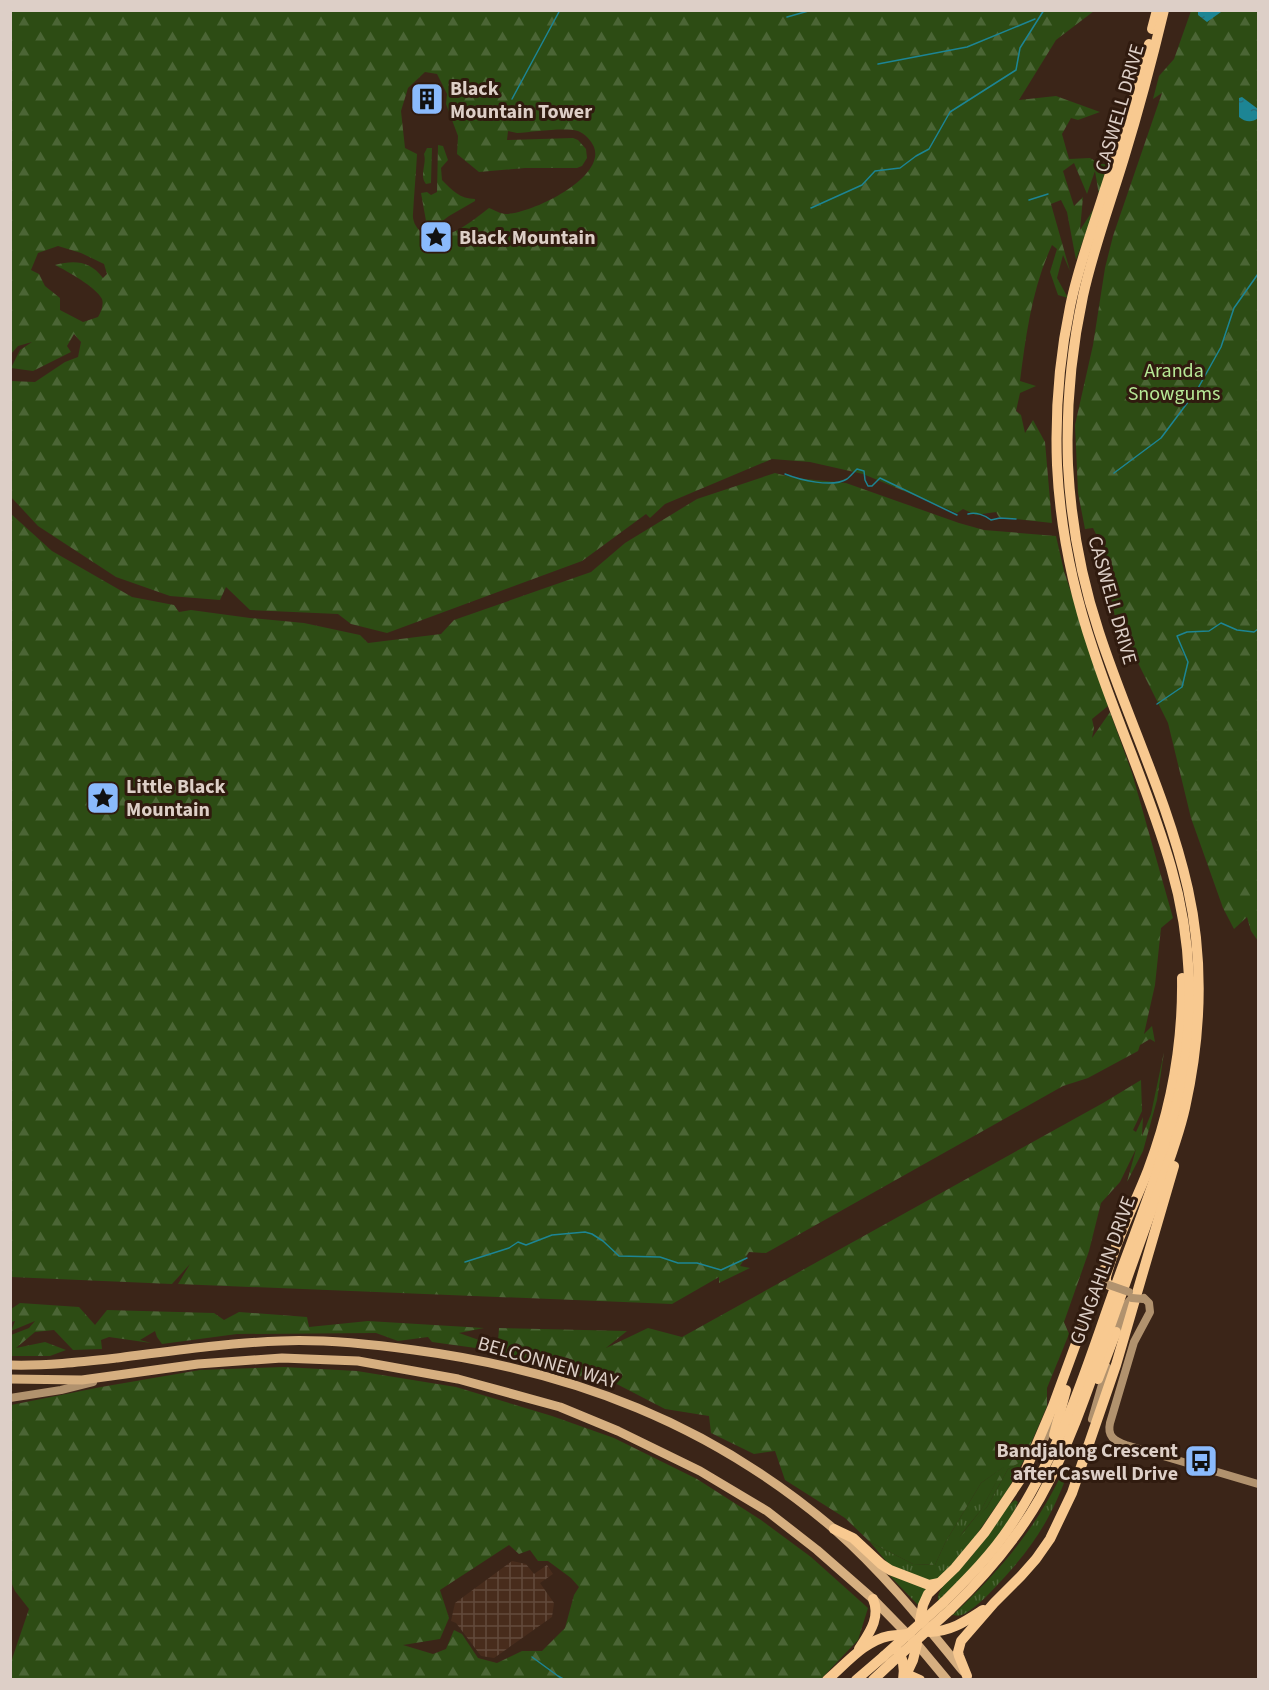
<svg xmlns="http://www.w3.org/2000/svg" width="1269" height="1690" font-family="'Source Sans 3',sans-serif">
<style>
.industrial{fill:url(#industrial-grid)}
.grass{fill:url(#grass-tufts)}
.forest{fill:url(#forest-firs);fill-rule:evenodd}
.water{fill:url(#water-ripples)}
.lines{fill:none;stroke-linecap:round;stroke-linejoin:round}
.stream{stroke:#1d8594;stroke-width:1.5}
.secondary{stroke:#b1926e;stroke-width:8}
.primary{stroke:#d6af80;stroke-width:9}
.highway{stroke:#f8c990;stroke-width:10}
.secondary-bridge{stroke:#b1926e;stroke-width:8}
.highway-bridge{stroke:#f8c990;stroke-width:10}
.labels{text-anchor:middle;stroke-width:6;stroke-linejoin:round;paint-order:stroke}
.poi-label{font-size:20px;font-weight:bold;fill:#ddcfc7;stroke:#301b0f;text-anchor:start}
.street-label{font-size:20px;fill:#ddcfc7;stroke:#301b0f}
.park-label{font-size:20px;fill:#b7e996;stroke:#301b0f}
</style>
<defs>
<pattern id="industrial-grid" width="8" height="8" patternUnits="userSpaceOnUse" patternTransform="scale(1.5)"><rect width="8" height="8" fill="#482c1c"/><path d="M0 4h8M4 0v8" fill="none" stroke="#624a3c"/></pattern>
<pattern id="grass-tufts" width="24" height="20" patternUnits="userSpaceOnUse" patternTransform="scale(1.5)"><rect width="24" height="20" fill="#2d4c14"/><path d="M3 7l-1-3M5 7V3M7 7l1-3M15 17l-1-3M17 17v-4M19 17l1-3" fill="none" stroke="#4b6535"/></pattern>
<pattern id="forest-firs" width="22" height="20" patternUnits="userSpaceOnUse" patternTransform="scale(1.5)"><rect width="22" height="20" fill="#2d4c14"/><path d="M5 1l3.5 6h-7zM16 11l3.5 6h-7z" fill="#4b6535"/></pattern>
<pattern id="water-ripples" width="26" height="14" patternUnits="userSpaceOnUse" patternTransform="scale(1.5)"><rect width="26" height="14" fill="#1d8594"/><path d="M2 4q2-2 4 0t4 0M15 11q2-2 4 0t4 0" fill="none" stroke="#2a6c75"/></pattern>
</defs>
<rect width="100%" height="100%" fill="#3b2518"/>
<path class="industrial" d="M512,1561L526,1564L534,1574L547,1565L553,1574L540,1583L554,1603L552,1617L494,1658L481,1656L456,1623L451,1621L455,1603Z"/>
<g class="grass">
<path d="M1024,1460L1008,1489L972,1541L941,1578L935,1582L891,1567L870,1542L913,1564L935,1565L945,1543L981,1483L1005,1466L981,1510L959,1537L987,1507L1008,1469Z"/>
<path d="M1064,1469L1067,1475C1051,1519 1032,1548 1000,1582C990,1593 979,1605 966,1613C956,1619 950,1614 943,1607C940,1605 938,1603 938,1600C936,1587 963,1567 971,1557C976,1550 982,1543 988,1536C997,1523 1003,1509 1015,1500L1018,1502C1007,1534 965,1575 940,1599L954,1614C1001,1569 1036,1529 1064,1469Z"/>
<path d="M889,1575L929,1588L918,1605Z"/>
</g>
<g class="forest">
<path d="M11,11H1094L1056,40L1019,100L1056,96L1100,112L1078,120L1071,118L1062,134L1069,159L1090,158L1100,164H1107L1099,195L1095,171L1087,194L1074,163L1063,171L1074,206L1083,197L1080,230L1095,207L1076,260L1067,212L1061,200L1051,204L1070,271L1063,255L1057,278L1068,298L1058,295L1050,272L1057,249L1052,245C1032,288 1026,335 1020,381L1036,386L1020,393L1016,411L1021,415L1025,433L1033,420L1045,442L1052,523L999,517L996,512L976,515L963,509L957,513L863,474L810,462L772,459L665,504L650,518L646,514L582,561L387,633L351,624L338,614L250,610L226,587L220,600L170,596L116,577L38,526L11,497V381L35,382L65,362L78,357L81,342L74,334L67,346L71,352L33,371L11,368L20,350L32,342L18,346L11,354ZM425,72L437,74L447,94L446,104L458,136L457,154L479,172L525,168H577L582,166L587,158L586,149L578,140L573,138L507,140L508,131L517,133C533,132 564,127 578,131C585,134 591,140 594,147C606,178 531,214 506,214C501,214 494,210 489,208C472,221 445,245 423,233C417,230 412,221 413,214C414,194 416,174 417,154L405,148L401,111L408,88ZM58,246L81,253L104,264L107,274L103,278C90,261 75,260 55,265C67,271 96,287 102,299C104,305 101,312 98,317L83,322L60,310V298L45,286L39,274L31,270L38,253Z"/>
<path d="M1191,11H1258V941L1251,931L1247,917L1234,929L1223,908L1191,818L1168,723L1115,617L1100,542L1093,528L1085,529L1078,493L1075,425L1093,345L1105,268L1113,236L1162,93L1153,99L1159,76L1174,59Z"/>
<path d="M438,145L443,146L448,160L441,168L442,180C452,190 460,199 475,199V201L449,216L441,222L444,226L438,227L426,221L421,193L427,192L431,195L437,192Z"/>
<path d="M427,148H432L431,183L426,184C419,175 427,164 424,154Z"/>
<path d="M775,473L795,478L846,483L959,523L984,530L1056,536L1064,571L1108,706L1092,719L1094,728L1092,738L1110,712L1132,773L1173,918L1161,928L1155,985L1144,1034L1152,1026L1155,1042L1150,1039L1140,1045L1138,1051L1088,1078L1063,1086L766,1253L749,1252L740,1266L750,1268L719,1283V1277L672,1304L178,1284L190,1264L172,1284L11,1277L10,513L52,551L132,597L174,605L179,612L191,610L250,618L304,623L360,635L368,643L441,634L454,620L591,572L625,543L697,499Z"/>
<path d="M1164,1052L1157,1100L1143,1151L1127,1182L1136,1149L1120,1182L1101,1203L1089,1251L1064,1322L1069,1334L1047,1388V1406L1024,1460L1008,1469L987,1507L949,1550L981,1510L1004,1467L981,1483L945,1543L935,1565L913,1564L870,1542L845,1518L785,1480L775,1451L754,1454L711,1433L709,1416L665,1409L607,1379L567,1375L580,1360L563,1371L497,1354L499,1328L627,1331L606,1348L648,1328L682,1337L1103,1103L1141,1080L1142,1111L1133,1130L1136,1132L1143,1117L1142,1136L1151,1114Z"/>
<path d="M20,1303L79,1307L95,1325L107,1310L214,1313L224,1320L239,1312L307,1317L309,1327L368,1321L484,1328L459,1333L479,1340L483,1349L432,1342L428,1337L398,1341L376,1333L237,1334L162,1344L157,1337L155,1331L140,1340L151,1343L109,1337L101,1340L102,1349L73,1350L54,1330L35,1332L16,1348L45,1342L66,1350L50,1356H11V1335L29,1328L35,1321L11,1331L15,1321L11,1322V1309Z"/>
<path d="M284,1367L357,1371L456,1387L552,1416L614,1438L697,1479L761,1520L811,1557L868,1608L858,1640L821,1679L11,1680V1660L12,1659L29,1609L15,1591L11,1582V1405L101,1387L200,1370ZM509,1545L519,1554L530,1550L538,1561H548L571,1578L579,1587L574,1595L565,1628L542,1651H522L497,1663L478,1658L462,1634L454,1630L446,1649L433,1654L403,1645L440,1639L449,1618L440,1590Z"/>
</g>
<g class="water">
<path d="M1198,11H1218L1221,12L1207,22L1198,15Z"/>
<path d="M1242,97L1258,109V118C1252,123 1245,122 1239,117V98Z"/>
</g>
<g class="lines">
<g class="stream">
<path d="M787,17L812,10"/>
<path d="M878,64L967,47L1035,19"/>
<path d="M512,99L560,10"/>
<path d="M1029,200L1048,194"/>
<path d="M811,208L862,185L875,171L900,168L916,156L929,149L950,112L1016,70L1020,48L1044,10"/>
<path d="M1114,473L1161,438L1197,390L1221,347L1234,308L1258,274"/>
<path d="M785,474C800,480 832,488 847,479C850,477 854,472 857,469L864,471L865,480L868,486H872L880,478L957,515"/>
<path d="M968,514C976,512 985,515 991,520L1000,518L1016,519"/>
<path d="M1157,704L1182,687L1188,662L1177,636L1187,632L1209,631L1221,623L1237,630L1254,632L1258,629"/>
<path d="M465,1262L509,1248L518,1242L526,1245L552,1235L585,1232L592,1234L603,1241L619,1256L660,1257L678,1263H697L721,1270L747,1258"/>
<path d="M532,1657L558,1676L565,1680"/>
</g>
<g class="secondary">
<path d="M1144,1298L1149,1303L1150,1312L1134,1342L1110,1423C1107,1436 1114,1441 1126,1445L1258,1484"/>
<path d="M1116,1335L1125,1306L1132,1298"/>
<path d="M10,1398L61,1390L93,1382"/>
<path d="M1092,1419L1107,1367"/>
<path d="M1042,1445L1052,1421"/>
</g>
<g class="primary">
<path d="M10,1365C46,1366 81,1362 117,1358C171,1351 226,1343 281,1341C325,1339 370,1344 414,1350C573,1371 711,1424 834,1529C882,1571 923,1622 963,1671"/>
<path d="M10,1379L82,1380L198,1364L282,1358L358,1361L458,1379L560,1407L618,1431L700,1471L767,1511L817,1550L873,1599L917,1644L947,1680"/>
</g>
<g class="highway">
<path d="M1152,29L1157,10"/>
<path d="M1109,1285L1106,1282V1277C1116,1239 1134,1206 1148,1170C1171,1109 1183,1043 1182,978"/>
<path d="M1098,1379L1116,1332"/>
<path d="M1054,1435L1066,1390"/>
<path d="M834,1529L853,1538L881,1564L890,1570L929,1585L939,1583"/>
<path d="M944,1602C968,1578 992,1554 1011,1525C1031,1496 1047,1463 1062,1431C1083,1383 1099,1331 1117,1282C1140,1219 1166,1155 1180,1089C1195,1016 1192,939 1171,867C1150,793 1117,723 1093,649C1073,590 1060,528 1057,465C1055,412 1059,359 1070,307C1078,267 1093,228 1105,189C1121,141 1136,93 1149,44"/>
<path d="M950,1610C985,1576 1016,1540 1040,1498C1076,1434 1097,1361 1122,1293C1134,1258 1147,1223 1159,1189C1169,1162 1179,1135 1185,1108C1201,1036 1204,961 1188,889C1168,800 1127,718 1099,632C1081,578 1071,522 1068,465C1066,409 1071,352 1083,296C1093,250 1110,204 1124,158C1139,109 1152,60 1164,10"/>
<path d="M920,1620L923,1605L928,1594L955,1568L985,1532L1024,1474L1053,1406L1103,1270"/>
<path d="M930,1632C952,1631 966,1621 983,1610"/>
<path d="M859,1649C869,1633 881,1618 873,1599"/>
<path d="M896,1649C904,1658 905,1668 903,1680"/>
<path d="M967,1676L959,1656L958,1652L961,1641L994,1603L1021,1576L1036,1559L1050,1539L1072,1493L1116,1365L1174,1166"/>
<path d="M905,1677L913,1660L917,1644"/>
<path d="M827,1680C846,1664 864,1641 889,1636C895,1635 901,1635 907,1634"/>
<path d="M856,1680L884,1656"/>
<path d="M873,1680L890,1664"/>
<path d="M904,1680L911,1676L920,1680"/>
</g>
<g class="secondary-bridge">
<path d="M1109,1285L1129,1292"/>
<path d="M1132,1298L1143,1299"/>
</g>
<g class="highway-bridge">
<path d="M884,1656L944,1602"/>
<path d="M890,1664L950,1610"/>
</g>
</g>
<defs>
<symbol id="building-square" viewBox="-11 -11 22 22"><rect x="-9" y="-9" width="18" height="18" rx="4" fill="#8abafc" stroke="#301b0f"/><path d="M-4-6H4V6H1V3H-1V6H-4ZM-2.5-4.3h1.7v1.8h-1.7ZM.8-4.3h1.7v1.8H.8ZM-2.5-1h1.7V.8h-1.7ZM.8-1h1.7V.8H.8Z" fill="#111"/></symbol>
<symbol id="sight-square" viewBox="-11 -11 22 22"><rect x="-9" y="-9" width="18" height="18" rx="4" fill="#8abafc" stroke="#301b0f"/><path d="M0-6L1.8-2.2L6-1.7L2.9 1.2L3.7 5.4L0 3.3L-3.7 5.4L-2.9 1.2L-6-1.7L-1.8-2.2Z" fill="#111"/></symbol>
<symbol id="bus-square" viewBox="-11 -11 22 22"><rect x="-9" y="-9" width="18" height="18" rx="4" fill="#8abafc" stroke="#301b0f"/><path d="M-5-6H5V4H4V6H2V4H-2V6H-4V4H-5ZM-3.5-4V0h7V-4ZM-3.5 1.2v1.5H-2V1.2ZM2 1.2v1.5H3.5V1.2Z" fill="#111"/></symbol>
</defs>
<g fill-rule="evenodd">
<use href="#building-square" x="408" y="80" width="38" height="38"/>
<use href="#sight-square" x="417" y="218" width="38" height="38"/>
<use href="#sight-square" x="84" y="779" width="38" height="38"/>
<use href="#bus-square" x="1182" y="1442" width="38" height="38"/>
</g>
<g class="labels">
<g class="poi-label">
<text x="450" y="95">Black<tspan x="450" dy="23">Mountain Tower</tspan></text>
<text x="459" y="244">Black Mountain</text>
<text x="126" y="793">Little Black<tspan x="126" dy="23">Mountain</tspan></text>
<text x="1178" y="1457" text-anchor="end">Bandjalong Crescent<tspan x="1178" dy="23">after Caswell Drive</tspan></text>
</g>
<g class="street-label">
<text transform="translate(1119 108) rotate(-74)" y="7">CASWELL DRIVE</text>
<text transform="translate(1113 600) rotate(74)" y="7">CASWELL DRIVE</text>
<text transform="translate(1102 1270) rotate(-70)" y="7">GUNGAHLIN DRIVE</text>
<text transform="translate(548 1362) rotate(16)" y="7">BELCONNEN WAY</text>
</g>
<g class="park-label">
<text x="1174" y="377">Aranda<tspan x="1174" dy="23">Snowgums</tspan></text>
</g>
</g>
<rect width="1269" height="1690" fill="none" stroke="#ddcfc7" stroke-width="24"/>
</svg>
